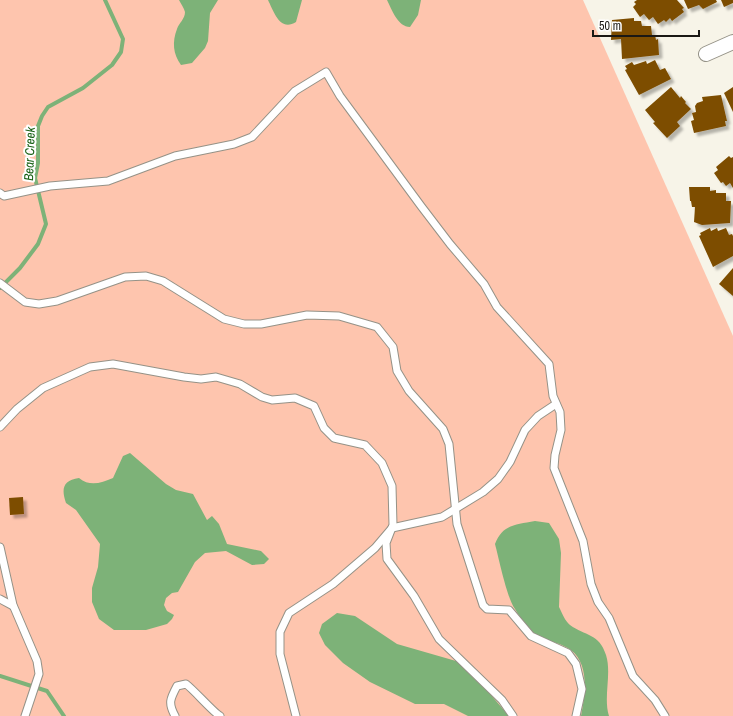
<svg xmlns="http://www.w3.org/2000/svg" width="733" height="716" font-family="'Archivo Narrow',sans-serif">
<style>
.green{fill:#fec5ae}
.water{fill:#7db278}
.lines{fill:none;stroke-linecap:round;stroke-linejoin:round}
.stream{stroke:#7db278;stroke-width:4}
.building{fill:#7d4d05;filter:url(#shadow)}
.service-casing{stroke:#959287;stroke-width:9}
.minor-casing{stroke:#959287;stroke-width:16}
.service{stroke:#fff;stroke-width:7}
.minor{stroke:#fff;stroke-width:14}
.labels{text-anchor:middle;stroke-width:4;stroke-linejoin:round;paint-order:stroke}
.water-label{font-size:13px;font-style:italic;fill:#196115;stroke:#fff}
</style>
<defs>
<filter id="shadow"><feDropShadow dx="3.5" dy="3.5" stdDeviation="1" flood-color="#0004"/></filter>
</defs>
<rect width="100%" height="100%" fill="#f7f4e8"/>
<path class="green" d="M0,0H583L733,336V716H0Z"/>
<g class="water">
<path d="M179,0H218L210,13L208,41L205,48L192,63L181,65C173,54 172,42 177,29C179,23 185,19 185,12C184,8 181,4 179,0Z"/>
<path d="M268,0H302L296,22C280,32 274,12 268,0Z"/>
<path d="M387,0H421L418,15L410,27C398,27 392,10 387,0Z"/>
<path d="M130,453L166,484L176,490L193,494L207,520L212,516L219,524L227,544L261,551L269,559L264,564L252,565L226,551L205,553L195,562L178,592L172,593L166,598L164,605L167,611L174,615L172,619L167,624L146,630H114L99,619L92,602V588L98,567L100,544L76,510L66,503C61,489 63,480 79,478C90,487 101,483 113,478L123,456Z"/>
<path d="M535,521L549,523L559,539L561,553L559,607C562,613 565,621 570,625C585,636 599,633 606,655C612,674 603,697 609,716H581C585,695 590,665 571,650C563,644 551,642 542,638C531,633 521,619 515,609C507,598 499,559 495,544C503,524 515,525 535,521Z"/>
<path d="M337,613L355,616L397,644L456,661L478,680L509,716H468L444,704H415L370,682L343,663L325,645L319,633L322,624Z"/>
</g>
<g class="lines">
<g class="stream">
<path d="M0,288L20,268L38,244L46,224L35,178L38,163V126L42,116L48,107L83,88L112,65L121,52L123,39L105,0"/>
<path d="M0,676L47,691L64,716"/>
</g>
</g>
<g class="building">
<path d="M637,0H677L684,8L682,9L684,12L672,21L670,18L666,22L664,20L658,24L653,17L649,20L644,14L640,17L633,7L636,4L634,2Z"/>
<path d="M684,0H716L717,2L703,9L699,5L688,9Z"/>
<path d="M721,0H733V3L724,7Z"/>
<path d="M634,18V21H641L642,26H651L652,35H655L656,40L658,39L659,55L622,59L621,39L611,40L612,20Z"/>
<path d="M655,60L660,70L665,68L671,79L639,95L625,70L627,69L625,66L632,62L634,65L646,61L647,64Z"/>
<path d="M671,87L680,98L681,96L686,102L685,103L691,109L677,122L680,126L667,138L653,123L655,122L645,110Z"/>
<path d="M733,87V112L724,93Z"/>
<path d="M721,95L727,121H725L726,126L694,133L691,121L694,120L692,113L696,112L695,106L697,103L703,101L702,97Z"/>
<path d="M729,156L731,158L733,157V188L730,183L726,186L723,182L721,183L714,173L718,170L716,167Z"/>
<path d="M689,187H710V191L716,190V193H726V201H731L730,223L702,225L694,222L695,207H692L691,201H690Z"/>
<path d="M710,228L711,231L717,228L718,231L726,228L729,235L732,234L733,236V256L713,267L699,236L701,235L700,233Z"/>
<path d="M733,268V296L719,284Z"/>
<path d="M23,497L24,514L10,515L9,498Z"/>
</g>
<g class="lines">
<defs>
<g id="service">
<path d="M0,193L4,196L50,186L108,181L175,156L234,144L252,137L295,91L326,72L340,96L421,206L450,244L484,284L497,307L549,364L553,396L560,412L561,430L555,455L554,468L583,541L591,584L598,602L609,618L633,676L655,700L665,716"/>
<path d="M0,283L25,302L39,304L57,301L125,277L146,276L163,281L224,319L244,324H261L307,315L339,316L377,327L393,347L397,371L409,391L443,429L449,444L457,524L483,605L487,609L509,610L531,636L568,653L576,664L582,689L576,716"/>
<path d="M0,427L17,409L43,388L90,367L113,364L184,377L201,379L216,377L240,384L262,397L272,400L295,398L314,406L324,428L334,438L365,445L382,463L392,486L393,525L386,543L387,559L414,596L439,639L502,700L513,716"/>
<path d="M0,547L13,605L37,661L39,674L25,716"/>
<path d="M0,599L13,606"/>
<path d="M175,716C168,703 170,699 177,686L186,684C194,690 214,713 220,716"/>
<path d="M296,716L280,654V632L289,613L333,584L375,548L392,528L442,517L483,492L498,479L510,462L525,430L538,416L556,404"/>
</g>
<path id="minor" d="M706,54L733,42"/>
</defs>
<use href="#service" class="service-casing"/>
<use href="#minor" class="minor-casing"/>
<use href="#service" class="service"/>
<use href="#minor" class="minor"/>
</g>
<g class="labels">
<g class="water-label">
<text transform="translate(29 154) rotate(-88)" y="5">Bear Creek</text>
</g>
</g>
<path d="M593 30v6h106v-6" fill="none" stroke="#1a1814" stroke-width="2"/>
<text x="599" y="30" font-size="12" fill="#1a1814" stroke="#ffffff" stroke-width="3" paint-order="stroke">50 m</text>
</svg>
